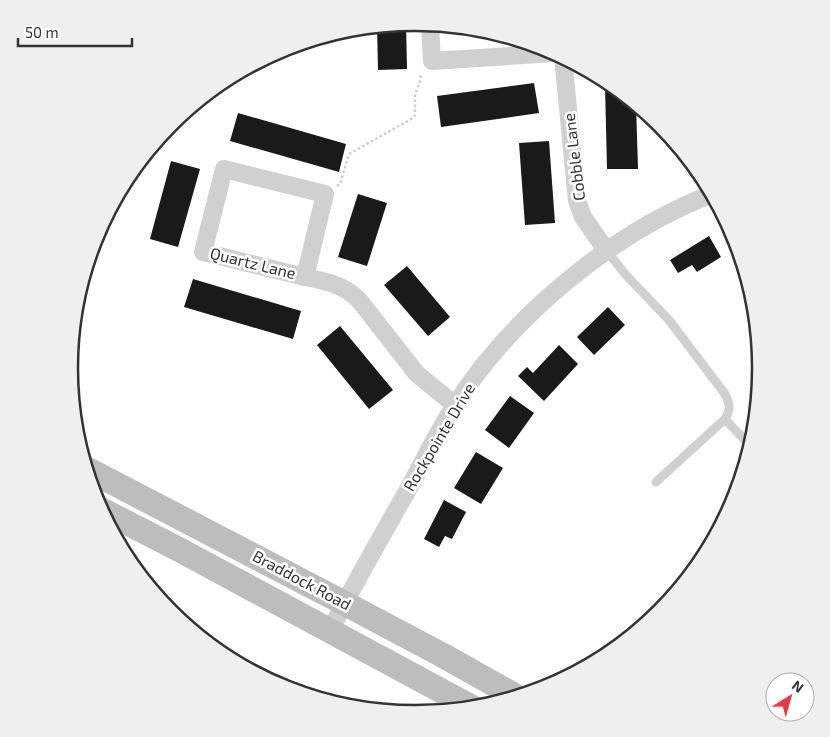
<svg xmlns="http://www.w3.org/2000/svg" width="830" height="737" font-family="'Exo 2',sans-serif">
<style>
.building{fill:#1a1a1a}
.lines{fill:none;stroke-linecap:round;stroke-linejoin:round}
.path{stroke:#cdcdcd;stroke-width:2.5;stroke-dasharray:2.5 2.5;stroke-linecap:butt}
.service{stroke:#d0d0d0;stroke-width:9}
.minor{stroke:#d0d0d0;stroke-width:18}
.secondary{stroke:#bdbdbd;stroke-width:25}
.labels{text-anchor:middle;stroke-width:5;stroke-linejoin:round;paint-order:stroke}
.street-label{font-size:16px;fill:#333;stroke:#fff}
.rim{fill:none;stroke:#333;stroke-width:2.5}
</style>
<rect width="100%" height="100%" fill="#fff"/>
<g class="building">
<path d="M406,23L407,69L378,70L377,26Z"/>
<path d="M534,83L539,113L441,127L437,96Z"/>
<path d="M605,85H612L636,105L638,169H607Z"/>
<path d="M238,113L346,144L339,172L230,141Z"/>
<path d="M549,141L555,223L525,225L519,143Z"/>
<path d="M171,161L200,169L178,247L150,239Z"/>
<path d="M358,194L387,203L367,266L338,257Z"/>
<path d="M709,236L721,257L697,272L692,265L678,273L670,260Z"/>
<path d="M407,266L450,317L428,336L384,285Z"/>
<path d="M193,279L301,311L293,339L184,307Z"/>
<path d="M608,307L625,325L594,355L577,337Z"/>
<path d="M340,326L393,390L369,409L317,345Z"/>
<path d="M559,345L578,364L544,401L518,376L527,367L533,373Z"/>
<path d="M510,396L534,413L509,448L485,430Z"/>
<path d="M476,452L503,468L481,504L454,488Z"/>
<path d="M444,500L466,512L452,539L445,536L439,547L424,539Z"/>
</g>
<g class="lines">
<path class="path" d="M337,186L340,184L349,154L413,118L415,115V95L420,81L421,73"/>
<g class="service">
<path d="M606,250L626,275L669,320L725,394C730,404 731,409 725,419L656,482"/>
<path d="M725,419L751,447"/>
</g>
<g class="minor">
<path d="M430,24L432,61L555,53"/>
<path d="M563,57L577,201L583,217L606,250"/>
<path d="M224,169L325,194L305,277L203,252Z"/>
<path d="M305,277C326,281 344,285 359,300L417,374L455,405"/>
<path d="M330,631C355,582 382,535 409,488C424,460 438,431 455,405C512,316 613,232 712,194"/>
</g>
<g class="secondary">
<path d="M85,468L344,603L444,656L517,697"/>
<path d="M100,509L180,550L475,709"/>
</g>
</g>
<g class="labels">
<g class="street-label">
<text transform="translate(574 157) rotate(-97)" y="6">Cobble Lane</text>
<text transform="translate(253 263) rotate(14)" y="6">Quartz Lane</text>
<text transform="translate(439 437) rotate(-59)" y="6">Rockpointe Drive</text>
<text transform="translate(302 580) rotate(28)" y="6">Braddock Road</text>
</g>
</g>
<path d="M0 0H830V737H0ZM78 368a337 337 0 1 1 674 0a337 337 0 1 1-674 0Z" fill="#efefef" fill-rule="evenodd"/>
<path class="rim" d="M78 368a337 337 0 1 1 674 0a337 337 0 1 1-674 0Z"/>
<g transform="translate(790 697) rotate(37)"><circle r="24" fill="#ffffff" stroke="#adadad"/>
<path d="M0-4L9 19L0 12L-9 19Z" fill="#e63946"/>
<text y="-8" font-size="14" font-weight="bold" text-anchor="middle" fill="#333333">N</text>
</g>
<path d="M18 38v8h114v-8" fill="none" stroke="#333333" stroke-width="2.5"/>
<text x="25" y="38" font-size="15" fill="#333333" stroke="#ffffff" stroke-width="4" paint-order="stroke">50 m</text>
</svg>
